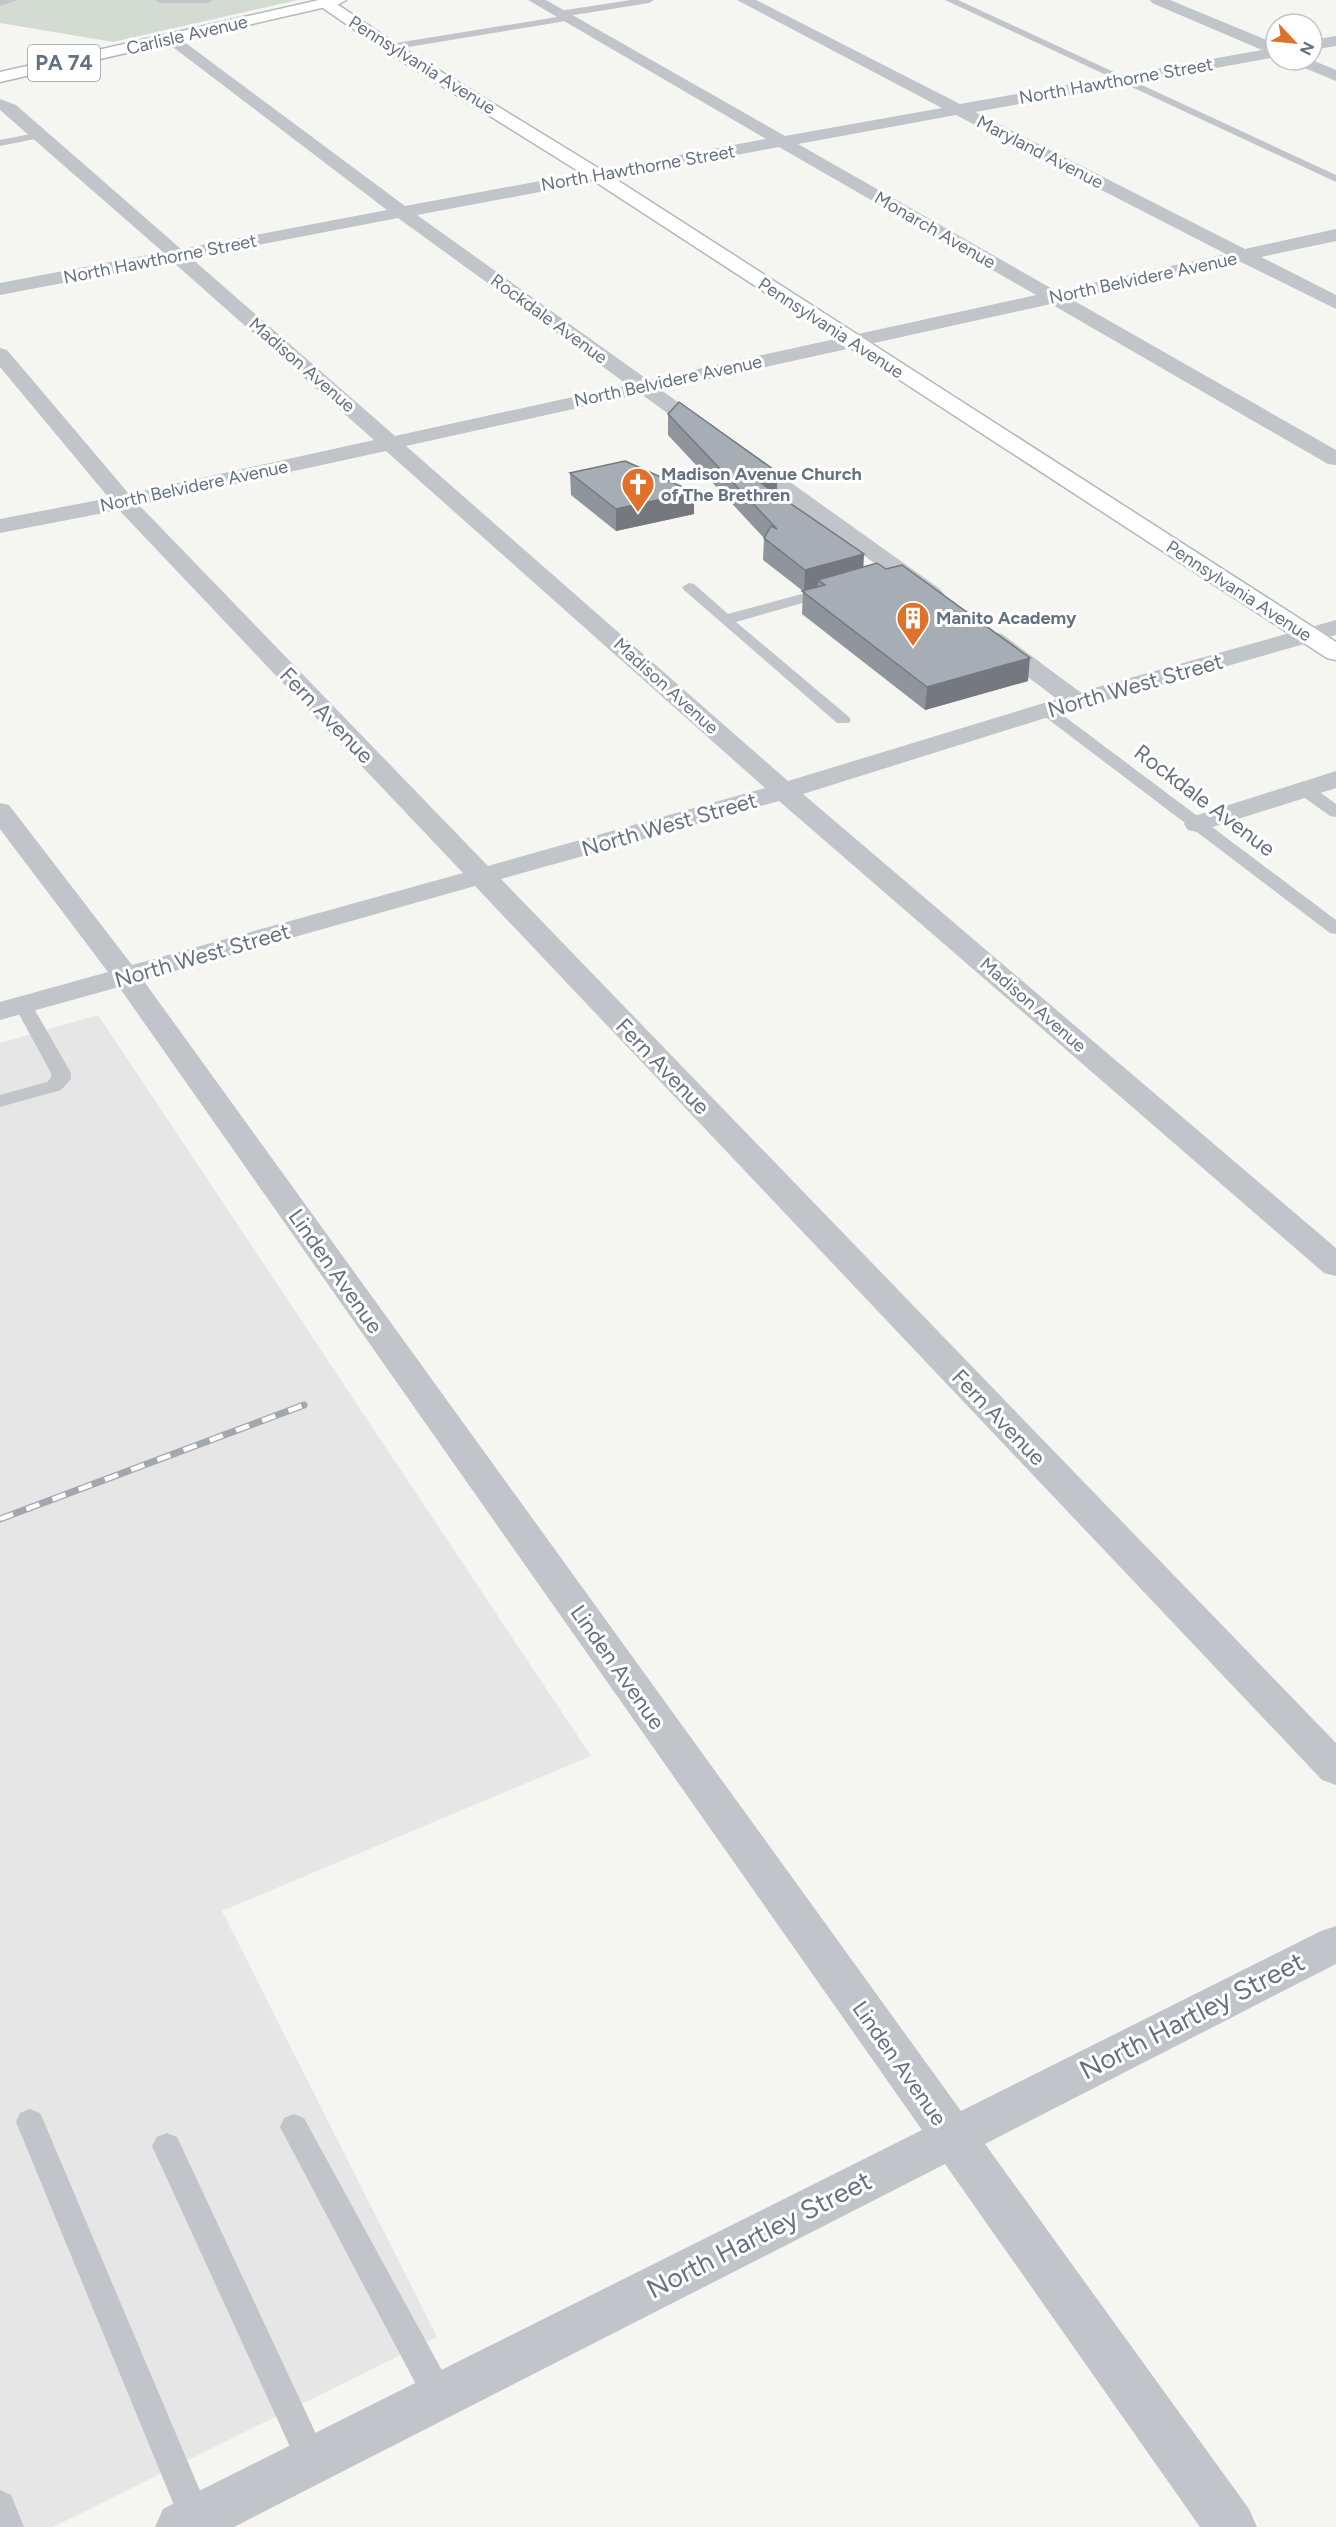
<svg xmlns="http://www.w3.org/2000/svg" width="1336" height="2527" font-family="Figtree,sans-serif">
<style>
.built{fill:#e6e6e6}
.green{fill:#d4dbd2}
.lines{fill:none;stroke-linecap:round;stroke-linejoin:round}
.secondary-casing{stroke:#b3b7bd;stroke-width:3}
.primary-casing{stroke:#b4b7bc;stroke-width:3}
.lane{fill:#c1c4c8;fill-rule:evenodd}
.street{fill:#c1c4c8;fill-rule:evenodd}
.secondary{fill:#fff;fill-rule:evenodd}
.primary{fill:#fff;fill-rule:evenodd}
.rail-casing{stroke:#a2a6ad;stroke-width:7}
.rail{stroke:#fff;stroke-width:4.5;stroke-dasharray:14;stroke-linecap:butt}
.wall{fill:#90959c}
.shaded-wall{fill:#75797f}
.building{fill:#a7adb5;stroke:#75797f;stroke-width:1.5}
.labels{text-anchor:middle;stroke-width:6;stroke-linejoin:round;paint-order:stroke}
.far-street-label{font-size:18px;fill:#657183;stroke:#fff}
.far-poi-label{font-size:18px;font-weight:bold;fill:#657183;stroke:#fff;text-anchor:start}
.shield{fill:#fff;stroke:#939ca8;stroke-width:1.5}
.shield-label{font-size:21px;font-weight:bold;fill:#657183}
.street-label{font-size:22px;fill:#657183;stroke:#fff}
.near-street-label{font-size:27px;fill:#657183;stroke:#fff}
</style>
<rect width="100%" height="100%" fill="#f5f6f2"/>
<path class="built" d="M98,1015L591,1756L222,1911L437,2337L53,2527H0V1043Z"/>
<path class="green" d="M0,0H298L113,42L0,23Z"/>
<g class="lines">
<defs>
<path id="secondary" d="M320,0H331L396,44L603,171L1336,642V660L1327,658L591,179L384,50L320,6L317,3Z"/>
<path id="primary" d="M319,0H346L339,4L0,82V72Z"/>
</defs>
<use href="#secondary" class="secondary-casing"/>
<use href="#primary" class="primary-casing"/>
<g class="lane">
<path d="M0,0H18L0,6Z"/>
<path d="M155,0H213L208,3H160Z"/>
<path d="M631,0H654L649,3L568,16L571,18L566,21L390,50L385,47L390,44L557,17L554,14L559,11Z"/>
<path d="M945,0H958L1336,175V182Z"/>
<path d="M41,132L46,135L45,137L0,146V140Z"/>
<path d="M689,583L694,584L728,614L824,588H834L836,591L834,594L736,622L849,717L851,720L849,723H837L684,590L682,587Z"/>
<path d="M1046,705L1052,707L1336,920V934L1330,933L1040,713L1038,710Z"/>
<path d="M1304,784L1310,785L1336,804V817L1330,816L1298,793L1296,789L1298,785Z"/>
<path d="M23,999L30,1001L32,1005L71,1073V1079L61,1090L0,1107V1095L47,1082L51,1078V1073L14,1005L16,1001Z"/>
<path d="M30,2109L40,2113L44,2122L212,2519L209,2527H183L16,2122L20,2113Z"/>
<path d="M294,2114L304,2118L451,2387L456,2398L451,2409L440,2413L429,2409L280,2127L284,2118Z"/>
<path d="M167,2133L177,2137L324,2451L329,2462L324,2473L313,2478L302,2473L152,2146L157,2137Z"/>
<path d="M0,2490L11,2495L24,2527H0Z"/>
</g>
<g class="street">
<path d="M528,0H546L785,136L942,108L737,0H756L960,104L1262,50L1152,3L1150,0H1170L1276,44V57L975,112L1245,249L1336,229V241L1261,257L1336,295V309L1241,262L1071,299L1336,450V465L1328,464L1051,304L661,390L940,589L944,594L940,599L932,601L924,599L641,394L406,446L788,781L1057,699L984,644L981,639L984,634L993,632L1002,634L1080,692L1336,620V635L1055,715L803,794L1336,1248V1276L1324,1273L779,801L501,879L1336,1743V1785L1322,1780L475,886L143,980L961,2111L1321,1931L1336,1926V1964L985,2144L1249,2509L1257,2527H1200L945,2164L234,2527H155L163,2509L922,2130L119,987L0,1020V1002L108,972L0,829V803L9,805L132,965L463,873L119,510L0,533V519L109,498L0,367V348L7,350L129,494L374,440L173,262L0,295V283L163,252L0,110V99L16,105L181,249L387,210L165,41L162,38L165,35H175L405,206L766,139ZM956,115L1226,254L1056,291L798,144ZM779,147L1036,295L648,380L417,215ZM398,218L628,385L395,436L191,258ZM386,451L765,788L488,866L139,505Z"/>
<path d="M1336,36V46L1312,50V40Z"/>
<path d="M1290,60H1312L1336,70V81L1292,63Z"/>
<path d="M1336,771V788L1197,832L1188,830L1184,824L1188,818Z"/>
</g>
<use href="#secondary" class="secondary"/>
<use href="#primary" class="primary"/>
<defs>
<path id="rail" d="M0,1519L304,1405"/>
</defs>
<use href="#rail" class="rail-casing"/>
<use href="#rail" class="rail"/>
</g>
<g class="wall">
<path d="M668,414L777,494L863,567L1028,681L925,710L802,614L803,591L763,560L764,538L668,435Z"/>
<path d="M570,473L694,492V514L616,531L571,495Z"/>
</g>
<g class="shaded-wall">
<path d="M777,472V494L755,479Z"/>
<path d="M694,492V514L616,531V509Z"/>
<path d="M864,554L863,576L825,585L818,580V588L804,592L805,570Z"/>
<path d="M1030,658L1028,681L925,710L927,687Z"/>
</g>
<g class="building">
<path d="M679,402L777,472L755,479L864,554L805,570L764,538L771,526L777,529L668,414Z"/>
<path d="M625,461L694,492L616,509L570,473Z"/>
<path d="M877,563L886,569L902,565L1030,658L927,687L802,591L825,585L818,580Z"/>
</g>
<defs>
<symbol id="church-pin" viewBox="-11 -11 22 30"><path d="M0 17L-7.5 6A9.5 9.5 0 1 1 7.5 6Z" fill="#df712a" stroke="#fff"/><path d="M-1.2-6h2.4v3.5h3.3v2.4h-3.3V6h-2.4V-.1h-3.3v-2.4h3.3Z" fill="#fff"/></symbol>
<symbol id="building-pin" viewBox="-11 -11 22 30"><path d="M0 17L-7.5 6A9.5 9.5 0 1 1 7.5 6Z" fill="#df712a" stroke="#fff"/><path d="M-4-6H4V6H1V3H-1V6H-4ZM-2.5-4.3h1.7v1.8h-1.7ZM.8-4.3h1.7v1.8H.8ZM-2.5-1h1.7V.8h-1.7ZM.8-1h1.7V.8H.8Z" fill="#fff"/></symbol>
</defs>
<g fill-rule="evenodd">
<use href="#church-pin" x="619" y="465" width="38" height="52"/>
<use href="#building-pin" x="894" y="599" width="38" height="52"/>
</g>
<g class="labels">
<g class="far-street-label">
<text transform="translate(187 35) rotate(-13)" y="6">Carlisle Avenue</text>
<text transform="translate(422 65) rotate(32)" y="6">Pennsylvania Avenue</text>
<text transform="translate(1116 81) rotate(-10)" y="6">North Hawthorne Street</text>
<text transform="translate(1040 152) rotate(27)" y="6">Maryland Avenue</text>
<text transform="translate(638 168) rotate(-10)" y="6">North Hawthorne Street</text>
<text transform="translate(935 230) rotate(30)" y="6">Monarch Avenue</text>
<text transform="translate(160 259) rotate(-11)" y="6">North Hawthorne Street</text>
<text transform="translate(1143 278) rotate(-12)" y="6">North Belvidere Avenue</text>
<text transform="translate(549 319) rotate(36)" y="6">Rockdale Avenue</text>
<text transform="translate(831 328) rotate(33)" y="6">Pennsylvania Avenue</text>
<text transform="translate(302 365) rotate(41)" y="6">Madison Avenue</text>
<text transform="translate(668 381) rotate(-12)" y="6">North Belvidere Avenue</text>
<text transform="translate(194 486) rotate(-12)" y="6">North Belvidere Avenue</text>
<text transform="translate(1239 591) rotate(33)" y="6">Pennsylvania Avenue</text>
<text transform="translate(666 686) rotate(42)" y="6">Madison Avenue</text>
<text transform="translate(1033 1005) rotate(41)" y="6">Madison Avenue</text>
</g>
<g class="far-poi-label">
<text x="661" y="480">Madison Avenue Church<tspan x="661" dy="21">of The Brethren</tspan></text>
<text x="936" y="624">Manito Academy</text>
</g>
<rect class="shield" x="28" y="45" width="72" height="36" rx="4.5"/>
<g class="shield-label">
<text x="64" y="70">PA 74</text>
</g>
<g class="street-label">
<text transform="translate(1135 685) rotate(-16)" y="8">North West Street</text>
<text transform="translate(327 715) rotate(46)" y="8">Fern Avenue</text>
<text transform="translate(1205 800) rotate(37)" y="8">Rockdale Avenue</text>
<text transform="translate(669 824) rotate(-16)" y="8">North West Street</text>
<text transform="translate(202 955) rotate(-16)" y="8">North West Street</text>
<text transform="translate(663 1066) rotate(46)" y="8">Fern Avenue</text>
<text transform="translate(336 1271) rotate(55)" y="8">Linden Avenue</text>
<text transform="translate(999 1417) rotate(46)" y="8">Fern Avenue</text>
<text transform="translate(618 1667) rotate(55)" y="8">Linden Avenue</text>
<text transform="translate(900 2063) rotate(55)" y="8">Linden Avenue</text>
</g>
<g class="near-street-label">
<text transform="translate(1192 2016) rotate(-27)" y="9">North Hartley Street</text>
<text transform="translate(759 2235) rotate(-27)" y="9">North Hartley Street</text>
</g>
</g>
<g transform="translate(1294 42) rotate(116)"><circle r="28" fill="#ffffff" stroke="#c1c6cd" stroke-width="1.5"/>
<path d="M0-4.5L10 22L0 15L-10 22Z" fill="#df712a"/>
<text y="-9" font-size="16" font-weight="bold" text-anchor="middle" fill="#657183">N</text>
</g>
</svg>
